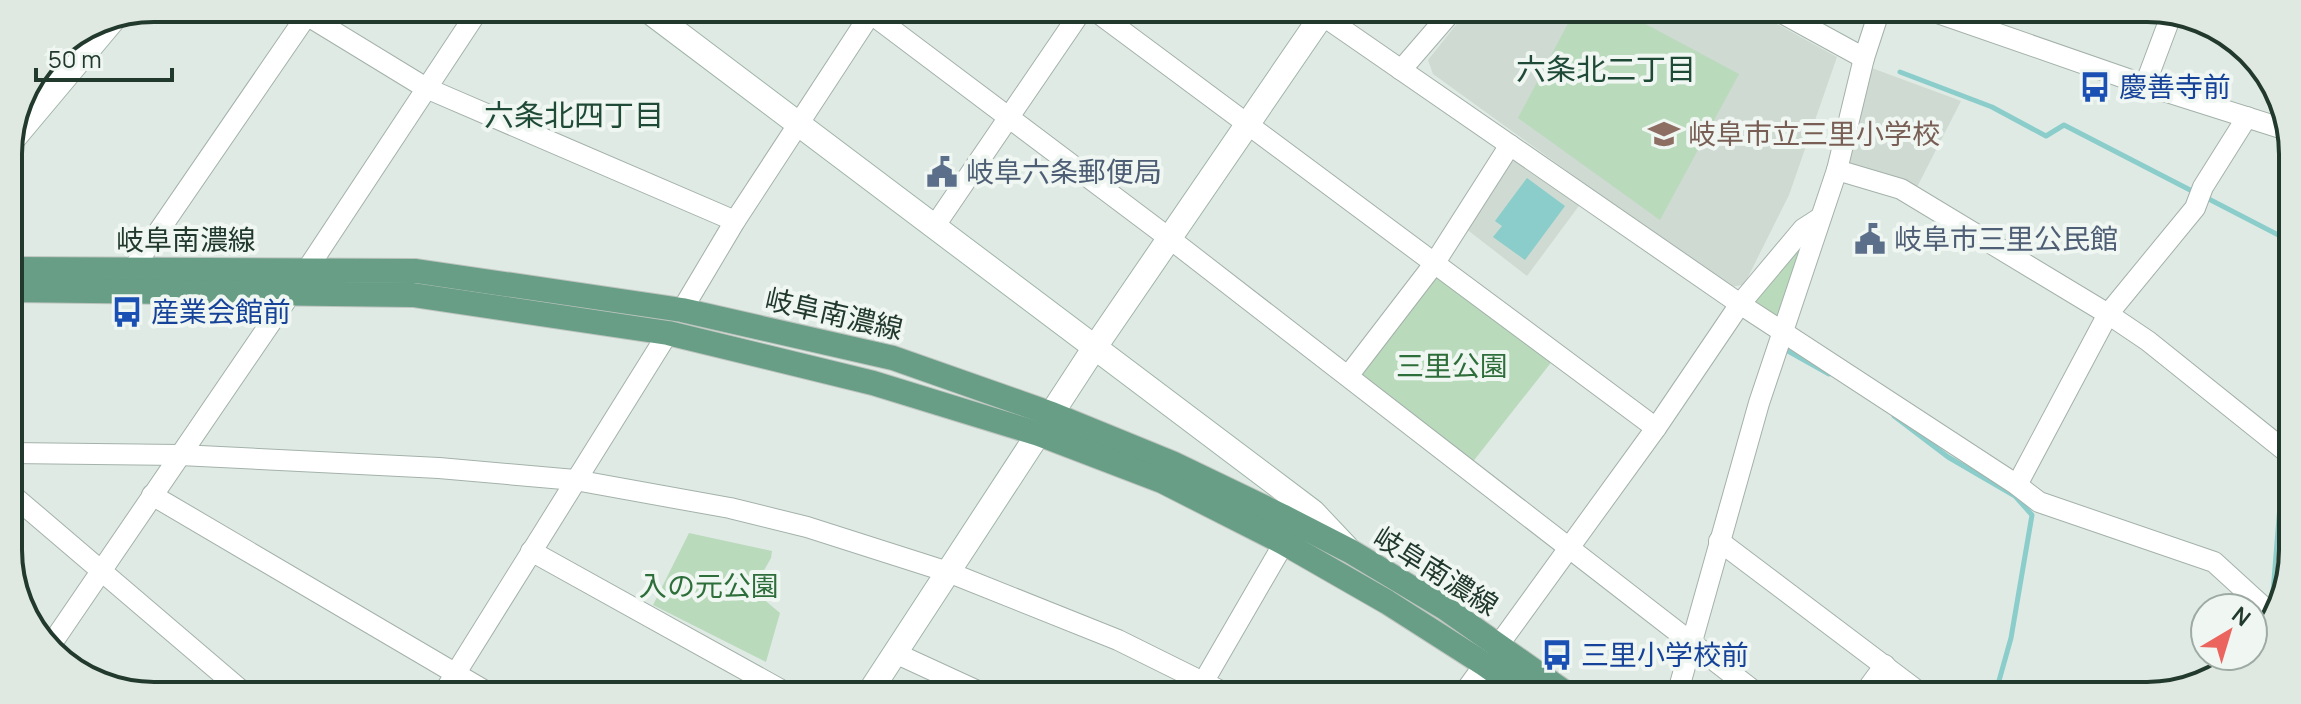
<svg xmlns="http://www.w3.org/2000/svg" width="2301" height="704" font-family="Manrope,'Noto Sans JP',sans-serif">
<style>
.built{fill:#cedad2}
.green{fill:#badabc}
.water{fill:#8acdca}
.lines{fill:none;stroke-linecap:round;stroke-linejoin:round}
.stream{stroke:#8acdca;stroke-width:5}
.street-casing{stroke:#a3b2aa;stroke-width:22}
.secondary-casing{stroke:#a0b5a9;stroke-width:26}
.primary-casing{stroke:#bdc4c0;stroke-width:26}
.street{stroke:#fff;stroke-width:20}
.secondary{stroke:#fff;stroke-width:24}
.primary{stroke:#679e85;stroke-width:24}
.labels{text-anchor:middle;stroke-width:8;stroke-linejoin:round;paint-order:stroke}
.transit-label{font-size:28px;fill:#164399;stroke:#f0f7f2;text-anchor:start}
.education-label{font-size:28px;fill:#785e54;stroke:#f0f7f2;text-anchor:start}
.service-label{font-size:28px;fill:#4e5e75;stroke:#f0f7f2;text-anchor:start}
.street-label{font-size:28px;fill:#223a2e;stroke:#f0f7f2}
.park-label{font-size:28px;fill:#2e6e3a;stroke:#f0f7f2}
.neighbourhood-label{font-size:30px;fill:#1f4a37;stroke:#f0f7f2}
.rim{fill:none;stroke:#223a2e;stroke-width:4}
</style>
<rect width="100%" height="100%" fill="#e0eae4"/>
<g class="built">
<path d="M1467,11L1755,12L1837,57L1789,195L1744,285L1728,287L1433,74L1428,60Z"/>
<path d="M1869,67L1961,101L1915,191L1845,168Z"/>
<path d="M1518,160L1581,203L1527,276L1465,228L1511,162Z"/>
</g>
<g class="green">
<path d="M1574,12H1623L1739,74L1660,220L1518,118Z"/>
<path d="M1801,236L1808,241L1781,319L1750,297Z"/>
<path d="M1434,264L1557,355L1468,468L1348,376Z"/>
<path d="M689,533L772,551L771,558L753,590L780,613L766,662L653,605Z"/>
</g>
<path class="water" d="M1527,178L1565,206L1525,260L1493,237L1502,226L1495,221Z"/>
<g class="lines">
<g class="stream">
<path d="M1900,72L1992,107L2046,136L2064,125L2194,192"/>
<path d="M2203,196L2290,241"/>
<path d="M1788,351L1829,374"/>
<path d="M1894,416L1948,457L2015,496L2032,515L2011,638L1995,695"/>
<path d="M2285,446L2289,411"/>
<path d="M2272,605L2284,456"/>
</g>
<defs>
<g id="street">
<path d="M295,8L426,88L735,221"/>
<path d="M866,10L1169,238L1759,695"/>
<path d="M1094,10L1656,428"/>
<path d="M1316,11L1740,304L2017,485L2039,502L2214,562L2271,614"/>
<path d="M1780,12L1864,58"/>
<path d="M1935,12L2145,85L2290,131"/>
<path d="M1401,70L1452,11"/>
<path d="M2145,85L2172,13"/>
<path d="M1837,170L1901,189L2108,314L2148,341L2289,454"/>
<path d="M934,227L1082,10"/>
<path d="M132,270L307,15"/>
<path d="M682,310L735,221L873,10"/>
<path d="M1348,376L1434,264L1510,145"/>
<path d="M10,453L180,455L439,468L575,480L730,508L807,527L948,572L1118,640L1227,694"/>
<path d="M2017,485L2108,314L2195,208L2203,187L2247,117"/>
<path d="M10,493L242,691"/>
<path d="M152,495L487,692"/>
<path d="M1719,541L1923,695"/>
<path d="M531,551L785,692"/>
<path d="M2284,594L2288,548"/>
<path d="M48,649L306,271L479,9"/>
<path d="M895,653L982,693"/>
<path d="M444,692L668,333"/>
<path d="M1197,693L1284,543"/>
<path d="M1463,694L1656,428L1740,304L1803,229L1820,218"/>
<path d="M1677,695L1759,403L1837,170L1864,58L1879,12"/>
<path d="M1863,695L1885,665"/>
</g>
<g id="secondary">
<path d="M646,9L1313,512L1346,547"/>
<path d="M8,145L117,15"/>
<path d="M869,693L1095,347L1325,11"/>
</g>
<g id="primary">
<path d="M9,269L416,271L682,310L893,358L1052,414L1172,463L1282,516L1350,551L1445,608L1567,694"/>
<path d="M9,290L413,295L668,333L873,383L1039,434L1162,481L1284,543L1387,602L1484,664L1527,694"/>
</g>
</defs>
<use href="#street" class="street-casing"/>
<use href="#secondary" class="secondary-casing"/>
<use href="#primary" class="primary-casing"/>
<use href="#street" class="street"/>
<use href="#secondary" class="secondary"/>
<use href="#primary" class="primary"/>
</g>
<defs>
<symbol id="bus-bare" viewBox="-9 -9 18 18"><path d="M-5-6H5V4H4V6H2V4H-2V6H-4V4H-5ZM-3.5-4V0h7V-4ZM-3.5 1.2v1.5H-2V1.2ZM2 1.2v1.5H3.5V1.2Z" fill="#1a4fb4" stroke="#f0f7f2" stroke-width="2.5" paint-order="stroke"/></symbol>
<symbol id="school-bare" viewBox="-9 -9 18 18"><path d="M0-5L7-2L0 1L-7-2ZM-4 1L0 2.5L4 1V4Q0 6-4 4Z" fill="#8d6e63" stroke="#f0f7f2" stroke-width="2.5" paint-order="stroke"/></symbol>
<symbol id="civic-bare" viewBox="-9 -9 18 18"><path d="M-.6-6.5H3V-4.5H.6V-3L4-1V1h2V6H-6V1h2V-1L-.6-3ZM-1.2 2.5V6h2.4V2.5Z" fill="#5c6f8a" stroke="#f0f7f2" stroke-width="2.5" paint-order="stroke"/></symbol>
</defs>
<g fill-rule="evenodd">
<use href="#bus-bare" x="2073" y="65" width="44" height="44"/>
<use href="#school-bare" x="1642" y="112" width="44" height="44"/>
<use href="#civic-bare" x="920" y="150" width="44" height="44"/>
<use href="#civic-bare" x="1848" y="217" width="44" height="44"/>
<use href="#bus-bare" x="105" y="290" width="44" height="44"/>
<use href="#bus-bare" x="1535" y="633" width="44" height="44"/>
</g>
<g class="labels">
<g class="transit-label">
<text x="2119" y="97">慶善寺前</text>
<text x="151" y="322">産業会館前</text>
<text x="1581" y="665">三里小学校前</text>
</g>
<g class="education-label">
<text x="1688" y="144">岐阜市立三里小学校</text>
</g>
<g class="service-label">
<text x="966" y="182">岐阜六条郵便局</text>
<text x="1894" y="249">岐阜市三里公民館</text>
</g>
<g class="street-label">
<text x="186" y="250">岐阜南濃線</text>
<text transform="translate(834 314) rotate(13)" y="10">岐阜南濃線</text>
<text transform="translate(1436 571) rotate(32)" y="10">岐阜南濃線</text>
</g>
<g class="park-label">
<text x="1452" y="376">三里公園</text>
<text x="709" y="596">入の元公園</text>
</g>
<g class="neighbourhood-label">
<text x="1606" y="80">六条北二丁目</text>
<text x="574" y="126">六条北四丁目</text>
</g>
</g>
<path d="M0 0H2301V704H0ZM154 22H2147A132 132 0 0 1 2279 154V550A132 132 0 0 1 2147 682H154A132 132 0 0 1 22 550V154A132 132 0 0 1 154 22Z" fill="#e0e8e2" fill-rule="evenodd"/>
<path class="rim" d="M154 22H2147A132 132 0 0 1 2279 154V550A132 132 0 0 1 2147 682H154A132 132 0 0 1 22 550V154A132 132 0 0 1 154 22Z"/>
<g transform="translate(2229 632) rotate(38)"><circle r="38" fill="#f0f7f2" stroke="#9eaba4" stroke-width="2"/>
<path d="M0-6L14 30L0 20L-14 30Z" fill="#eb645e"/>
<text y="-12" font-size="22" font-weight="bold" text-anchor="middle" fill="#223a2e">N</text>
</g>
<path d="M36 68v12h136v-12" fill="none" stroke="#223a2e" stroke-width="4"/>
<text x="48" y="68" font-size="24" fill="#223a2e" stroke="#f0f7f2" stroke-width="6" paint-order="stroke">50 m</text>
</svg>
